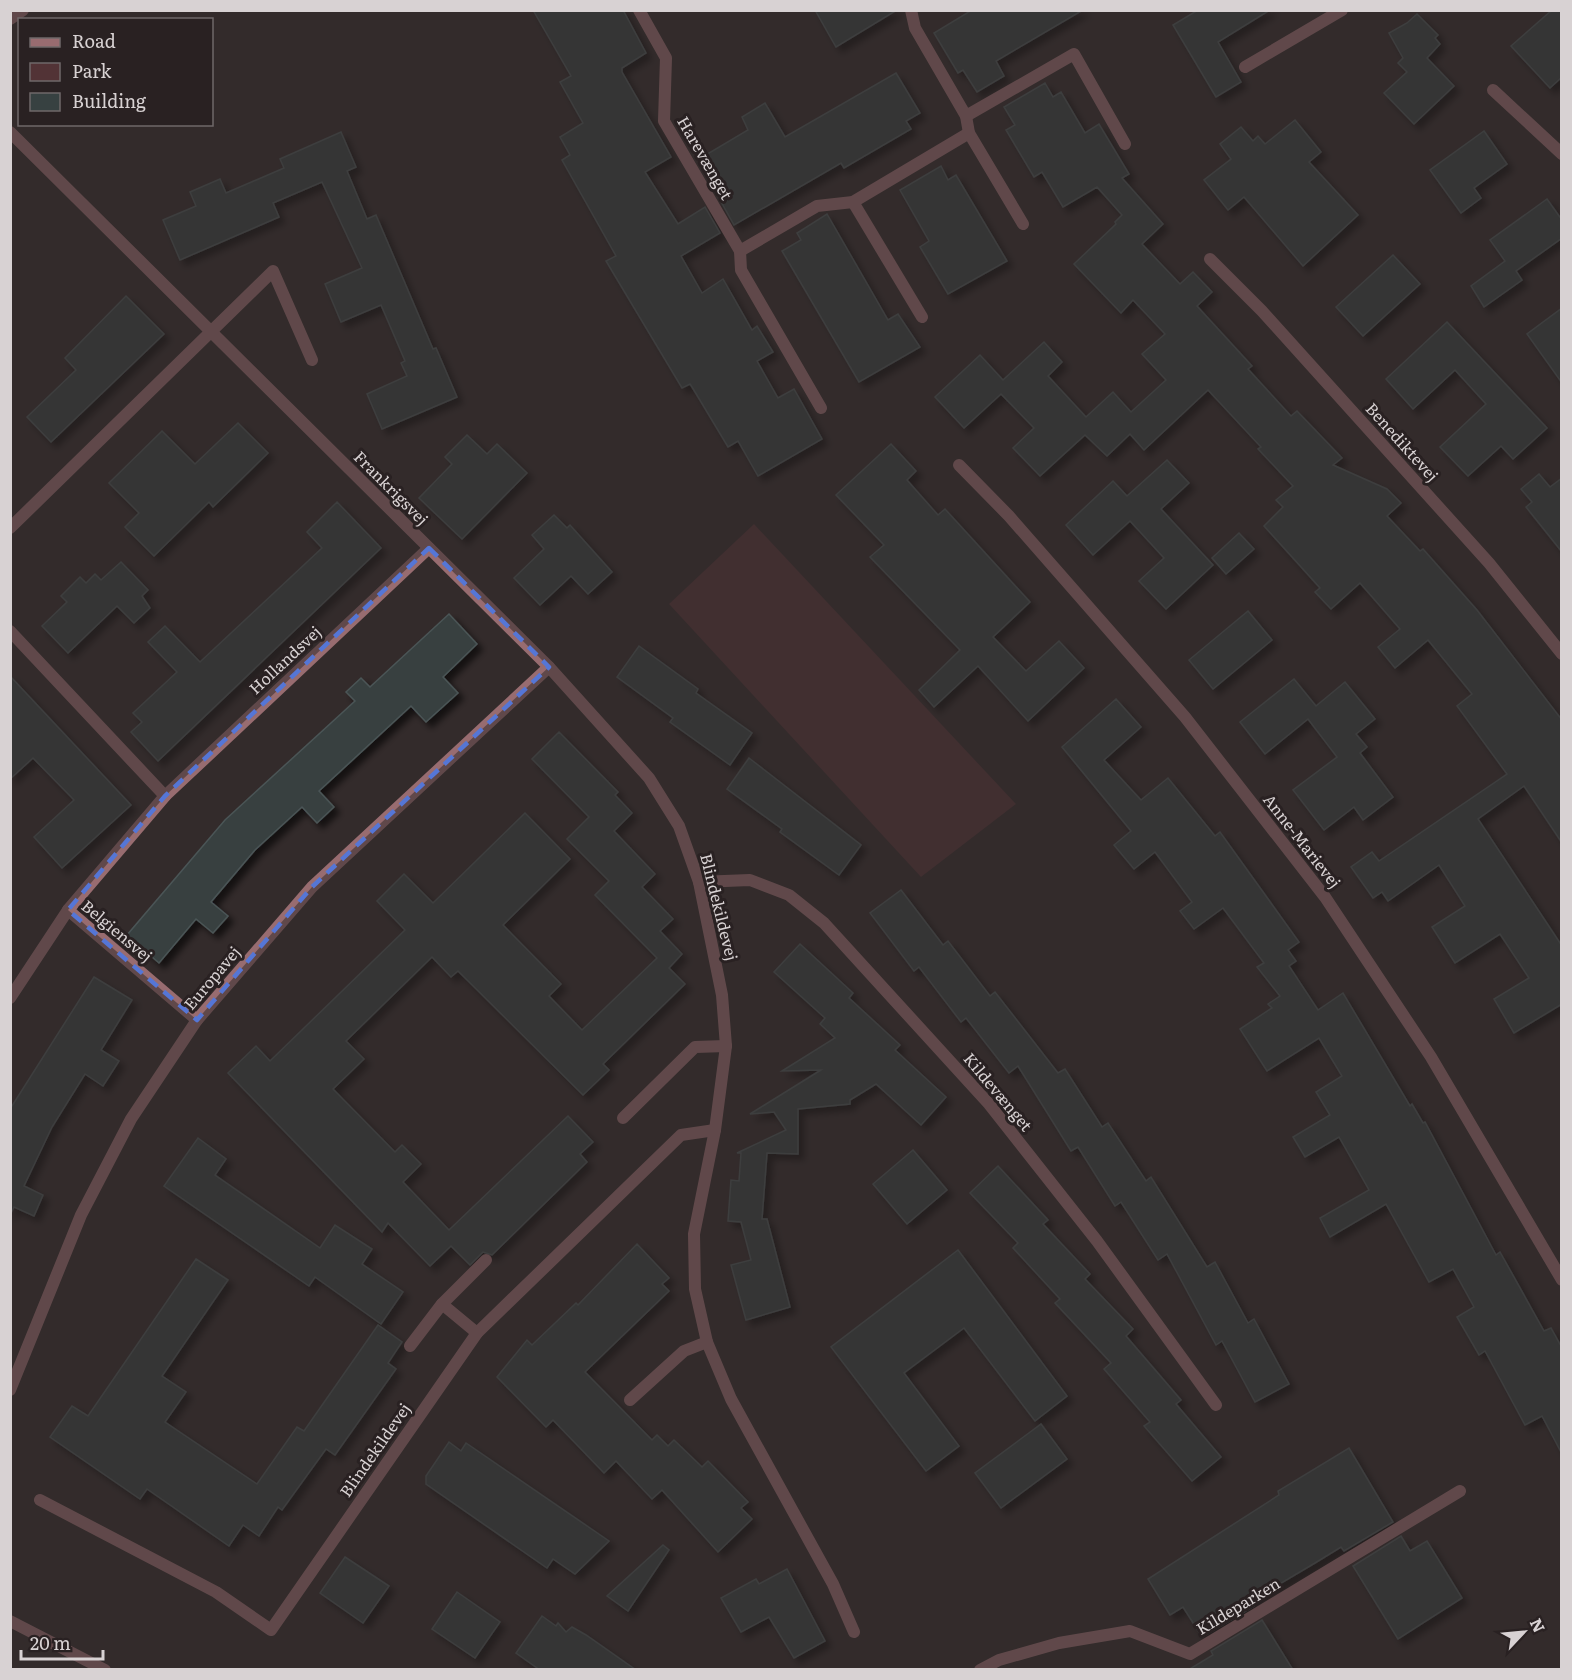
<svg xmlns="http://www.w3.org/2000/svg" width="1572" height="1680" font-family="Literata,serif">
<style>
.green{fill:#523336}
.building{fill:#374141;stroke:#4b5556;stroke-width:1.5;filter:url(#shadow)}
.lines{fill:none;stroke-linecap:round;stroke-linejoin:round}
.service{stroke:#986c70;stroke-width:12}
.minor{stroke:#986c70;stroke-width:12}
.tertiary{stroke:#986c70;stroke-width:12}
.marked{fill:none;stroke:#5576d6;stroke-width:4.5;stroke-dasharray:12 8;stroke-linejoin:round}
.labels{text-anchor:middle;stroke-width:6;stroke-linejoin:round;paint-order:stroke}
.street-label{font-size:16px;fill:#d8d2d3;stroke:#292122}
</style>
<defs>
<filter id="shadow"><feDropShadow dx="5.5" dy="5.5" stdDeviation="3" flood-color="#0009"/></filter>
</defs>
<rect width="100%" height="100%" fill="#332b2b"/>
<path class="green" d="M754,524L1016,804L921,877L669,604Z"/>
<g class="building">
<path d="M533,10H623L646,53L622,68V72L671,157L645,172L678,224L705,207L720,233L681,256L702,293L723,279L752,330L757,326L773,352L757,361L778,398L794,389L822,439L758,476L738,441L728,447L692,387L690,384L682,388L606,261L616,256L562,160L570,155L560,137L583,123L560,82L571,76Z"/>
<path d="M815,10H897L836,47Z"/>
<path d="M972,10H1083L996,61L1004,76L977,92L963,70L958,73L934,33Z"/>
<path d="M1198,10H1270L1218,42L1241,82L1216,97L1173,25Z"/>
<path d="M1552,10H1562V77L1550,88L1511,46Z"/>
<path d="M1417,14L1438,35L1435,38L1440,44L1427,58L1454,86L1414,124L1384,93L1407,72L1398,63L1403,58L1389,33L1407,23Z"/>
<path d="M896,73L920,113L906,121L911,129L844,168L841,163L734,225L719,198L726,194L704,156L748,130L742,117L765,103L785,137Z"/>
<path d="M1045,83L1053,97L1061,92L1085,133L1099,124L1129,174L1122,178L1163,224L1142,244L1180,284L1193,272L1212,292L1197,306L1252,366L1248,369L1291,416L1297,411L1342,458L1333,465L1387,489L1401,503L1387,516L1420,551L1423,549L1477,610L1562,720V843L1524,786L1478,819L1562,946V1004L1514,1033L1494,999L1529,978L1500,934L1455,963L1432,927L1465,906L1439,865L1388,901L1382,892L1373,898L1351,867L1372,852L1379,861L1507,774L1457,706L1472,694L1428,640L1395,668L1378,647L1400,629L1360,583L1331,609L1315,592L1320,588L1264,526L1283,507L1276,500L1293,486L1258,449L1261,447L1208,390L1144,450L1130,434L1107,456L1085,435L1040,476L1013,448L1034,428L1001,394L964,428L935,397L980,355L1003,380L1044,342L1062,362L1048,376L1086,417L1113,392L1131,412L1166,380L1142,354L1165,334L1133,300L1121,313L1074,264L1116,224L1115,222L1122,215L1097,187L1063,207L1042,172L1034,177L1006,130L1015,125L1004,107Z"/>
<path d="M1295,120L1321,152L1309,162L1358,215L1303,266L1244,197L1228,210L1204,180L1231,159L1220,144L1241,127L1253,141L1258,136L1265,144Z"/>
<path d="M1484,131L1507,164L1474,188L1481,198L1461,213L1430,170Z"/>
<path d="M341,132L356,167L347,171L367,219L376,215L433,349L436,348L457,397L382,429L367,394L407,376L401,363L405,361L381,305L341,322L325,284L362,268L322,182L273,203L279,217L180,260L163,220L196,206L190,192L220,179L226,193L284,168L280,159Z"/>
<path d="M941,166L948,180L956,175L1007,261L948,294L920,247L929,241L900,190Z"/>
<path d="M1547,199L1562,220V238L1516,271L1522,280L1484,307L1471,286L1505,261L1490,240Z"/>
<path d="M827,214L888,320L898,314L920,347L859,382L782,251L801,240L797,233Z"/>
<path d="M1393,255L1420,284L1363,336L1336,307Z"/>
<path d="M126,296L164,334L51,442L27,417L76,370L65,358Z"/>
<path d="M1562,308V383L1527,334Z"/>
<path d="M1447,322L1547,428L1513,459L1501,446L1468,476L1440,447L1486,404L1455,370L1413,409L1386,379Z"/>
<path d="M238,423L268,453L213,507L209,502L154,556L125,527L139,513L109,483L162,431L195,464Z"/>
<path d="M467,435L487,454L497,444L527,473L462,539L419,498L452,464L445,457Z"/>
<path d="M891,444L916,471L907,480L938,515L945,509L1030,602L993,637L1026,671L1059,641L1084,668L1028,721L978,666L934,707L919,690L960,650L870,557L884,545L836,495Z"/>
<path d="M1167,460L1189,483L1161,509L1213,565L1166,609L1139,581L1164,558L1130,521L1093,555L1066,525L1113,481L1127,496Z"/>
<path d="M1539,474L1550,487L1562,478V552L1526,507L1532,502L1521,489Z"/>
<path d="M337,502L381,548L158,761L131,732L142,722L133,713L177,672L148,642L165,626L200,662L322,548L307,532Z"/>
<path d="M554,515L567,528L570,525L612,572L588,594L571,576L540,605L514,578L544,549L532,535Z"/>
<path d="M1239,533L1254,549L1226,574L1212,558Z"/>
<path d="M121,562L148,590L142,596L150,608L134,623L117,606L68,653L42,626L67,602L61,596L80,577L86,583L95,574L101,580Z"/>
<path d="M1248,611L1272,640L1213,689L1189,660Z"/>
<path d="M449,614L477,644L443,677L458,693L426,722L411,706L319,791L334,807L317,823L302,807L255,850L211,902L228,916L213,933L196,919L159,963L127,935L225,820L355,701L346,692L361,678L370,687Z"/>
<path d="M639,646L698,689L696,693L752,733L730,765L670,722L673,718L617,677Z"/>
<path d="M10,676L131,805L62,868L34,837L74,800L33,758L10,779Z"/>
<path d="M1294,679L1316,706L1345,682L1375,719L1356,734L1367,747L1360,753L1393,797L1363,820L1354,807L1324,830L1293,790L1337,757L1308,719L1265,754L1240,722Z"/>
<path d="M1116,699L1141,727L1104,760L1141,800L1168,778L1215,836L1220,832L1299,942L1288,950L1296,961L1289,966L1318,1010L1343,993L1410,1106L1412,1104L1423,1123L1425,1122L1496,1255L1500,1252L1544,1331L1551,1328L1562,1348V1454L1542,1416L1525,1425L1485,1351L1479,1355L1457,1317L1474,1307L1453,1269L1429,1282L1386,1204L1330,1237L1320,1218L1369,1190L1339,1137L1305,1157L1293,1137L1330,1115L1316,1092L1342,1076L1319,1038L1267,1071L1240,1029L1272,1008L1268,1004L1280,996L1257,967L1264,963L1223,908L1194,929L1180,911L1192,902L1155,852L1134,869L1114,845L1131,831L1062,747Z"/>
<path d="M559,732L618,792L615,795L632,813L614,831L655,874L642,887L673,919L660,931L682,954L669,968L685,984L603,1064L609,1070L583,1095L458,971L451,977L432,957L346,1041L364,1059L333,1089L395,1152L402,1145L421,1164L403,1182L449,1230L568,1116L593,1142L580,1154L587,1162L492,1255L483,1252L470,1265L451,1246L430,1266L388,1223L382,1232L228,1073L256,1046L270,1061L405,930L377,901L404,874L433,903L525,813L570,859L503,925L561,984L549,996L582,1030L657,958L595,895L609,881L567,839L589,817L532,759Z"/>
<path d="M749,758L861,845L839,875L780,832L782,829L727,789Z"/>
<path d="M901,890L943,945L948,941L990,996L995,992L1058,1073L1065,1069L1102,1127L1108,1123L1146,1181L1151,1177L1207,1267L1215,1262L1248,1323L1254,1319L1289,1384L1255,1402L1222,1341L1216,1345L1167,1254L1158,1260L1121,1202L1115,1206L1078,1147L1071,1151L1018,1066L1009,1073L966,1018L961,1022L919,967L914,971L870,913Z"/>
<path d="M800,944L853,993L849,998L900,1045L895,1050L946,1097L921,1125L876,1084L850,1100V1104L798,1109V1154L767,1153L762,1219H767L790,1307L746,1320L731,1265L751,1260L741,1222L728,1221L731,1180L739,1181L741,1153H737L786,1130L774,1112L750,1114L821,1070L782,1071L835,1038L820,1024L825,1018L774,972Z"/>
<path d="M94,977L132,1000L101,1050L119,1061L103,1086L85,1074L52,1127L24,1186L43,1195L34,1216L14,1207L10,1215V1109Z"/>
<path d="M198,1138L226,1159L215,1175L320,1248L335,1225L372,1249L362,1264L403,1292L381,1324L315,1277L309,1286L164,1186Z"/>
<path d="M913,1150L947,1190L907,1224L873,1184Z"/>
<path d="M998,1166L1048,1220L1043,1224L1090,1274L1085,1279L1133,1329L1126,1336L1181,1400L1176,1404L1221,1457L1192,1481L1144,1426L1150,1422L1104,1369L1111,1363L1055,1303L1060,1299L1013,1248L1018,1243L970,1193Z"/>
<path d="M637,1244L669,1278L662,1284L669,1291L585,1372L652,1440L657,1435L668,1446L674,1440L702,1467L708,1461L748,1502L741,1508L752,1519L718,1552L662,1490L652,1499L616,1461L604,1473L553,1420L546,1427L497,1377L527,1340L532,1345L576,1303L578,1305Z"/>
<path d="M958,1250L1067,1396L1035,1421L964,1328L904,1373L959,1446L926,1471L831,1347Z"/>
<path d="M196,1259L228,1280L162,1376L186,1392L165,1422L257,1484L297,1427L304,1431L378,1325L402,1342L388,1363L396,1369L335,1455L326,1449L282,1510L278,1507L259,1536L243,1525L229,1546L147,1489L140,1499L50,1437L72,1406L88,1416Z"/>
<path d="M1041,1424L1067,1459L1001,1508L975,1473Z"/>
<path d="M449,1442L461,1451L466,1443L609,1541L575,1574L553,1559L547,1568L426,1484V1476Z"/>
<path d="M1349,1448L1393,1522L1344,1551L1341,1547L1315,1563L1251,1601L1254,1606L1202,1637L1183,1607L1170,1615L1148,1579L1279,1495L1278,1491Z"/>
<path d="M1401,1536L1410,1551L1427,1541L1462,1598L1398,1639L1353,1566Z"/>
<path d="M663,1545L669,1550L628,1611L607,1596Z"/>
<path d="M345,1557L389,1586L363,1623L320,1593Z"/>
<path d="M787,1569L825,1641L794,1658L769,1617L741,1632L721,1598L756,1579L759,1584Z"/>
<path d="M457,1592L500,1622L475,1658L432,1629Z"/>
<path d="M542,1616L556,1626L558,1623L566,1632L572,1627L586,1635L636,1670H540L516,1653Z"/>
<path d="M1262,1620L1293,1670H1188L1213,1655L1211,1651Z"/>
</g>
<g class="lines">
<g class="service">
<path d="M623,1118L695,1047L726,1046"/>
<path d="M442,1304L477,1333"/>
<path d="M410,1346L442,1304L486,1260"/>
<path d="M630,1400L684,1351L707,1342"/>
</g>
<g class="minor">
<path d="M639,10L666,58L664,121L740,251L741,270L821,408"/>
<path d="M911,10L915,28L966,116L969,133L1023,224"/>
<path d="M10,19L23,10"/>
<path d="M1245,67L1342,10"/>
<path d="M1493,90L1562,154"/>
<path d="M966,116L1074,54L1125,144"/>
<path d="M10,132L549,667L649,778L679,826L699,882L722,995L726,1046L715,1130L694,1234L695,1289L707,1342L731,1399L833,1584L854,1632"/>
<path d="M853,202L922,317"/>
<path d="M740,251L817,206L853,202L969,133"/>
<path d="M1210,259L1262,311L1489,563L1562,654"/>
<path d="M959,465L1009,516L1185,717L1325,897L1431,1057L1562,1280"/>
<path d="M10,528L273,271L312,360"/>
<path d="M10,631L165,796"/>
<path d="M699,882L750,880L789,895L824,923L989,1104L1097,1241L1216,1405"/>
<path d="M68,910L197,1020"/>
<path d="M10,998L68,910L165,796L429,548"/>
<path d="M10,1390L81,1215L131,1119L197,1020L312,887L549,667"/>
<path d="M40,1500L216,1592L271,1630L477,1333L681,1135L715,1130"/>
<path d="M980,1670L999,1660L1059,1643L1130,1631L1190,1654L1460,1491"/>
</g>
<path class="tertiary" d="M10,1621L105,1670"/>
</g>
<path d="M0 0H1572V1680H0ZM429,548L549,667L312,887L197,1020L68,910L165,796Z" fill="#332b2b" fill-opacity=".55" fill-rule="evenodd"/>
<path class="marked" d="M429,548L549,667L312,887L197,1020L68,910L165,796Z"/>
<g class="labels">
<g class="street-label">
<text transform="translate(705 158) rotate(60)" y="6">Harevænget</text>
<text transform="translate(1402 442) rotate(48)" y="6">Benediktevej</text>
<text transform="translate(391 488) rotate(45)" y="6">Frankrigsvej</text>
<text transform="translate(285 660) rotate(-43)" y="6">Hollandsvej</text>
<text transform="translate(1302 841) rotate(52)" y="6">Anne-Marievej</text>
<text transform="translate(719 907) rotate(76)" y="6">Blindekildevej</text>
<text transform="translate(117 931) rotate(40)" y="6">Belgiensvej</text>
<text transform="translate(212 978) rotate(-50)" y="6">Europavej</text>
<text transform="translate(998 1092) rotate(50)" y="6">Kildevænget</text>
<text transform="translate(375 1450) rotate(-55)" y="6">Blindekildevej</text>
<text transform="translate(1238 1606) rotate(-31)" y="6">Kildeparken</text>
</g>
</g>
<rect width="1572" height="1680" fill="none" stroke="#d8d2d3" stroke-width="24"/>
<rect x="18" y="18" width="195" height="108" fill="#292122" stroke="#6f6869" stroke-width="1.5"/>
<rect x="30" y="38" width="30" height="9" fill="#986c70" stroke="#6f6869" stroke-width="1.5"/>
<text x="72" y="48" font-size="18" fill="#d8d2d3">Road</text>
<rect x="30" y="63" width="30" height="18" fill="#523336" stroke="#6f6869" stroke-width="1.5"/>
<text x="72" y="78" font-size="18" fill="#d8d2d3">Park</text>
<rect x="30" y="93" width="30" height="18" fill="#374141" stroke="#6f6869" stroke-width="1.5"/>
<text x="72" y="108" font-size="18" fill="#d8d2d3">Building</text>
<g transform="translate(1524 1632) rotate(64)" stroke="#292122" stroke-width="4.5" paint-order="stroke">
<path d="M0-4.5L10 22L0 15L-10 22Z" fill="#d8d2d3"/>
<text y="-9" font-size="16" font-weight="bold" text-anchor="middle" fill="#d8d2d3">N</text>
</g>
<path d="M21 1650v9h82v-9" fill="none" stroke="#d8d2d3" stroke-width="3"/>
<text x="30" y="1650" font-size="18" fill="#d8d2d3" stroke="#292122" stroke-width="4.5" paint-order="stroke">20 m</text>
</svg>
